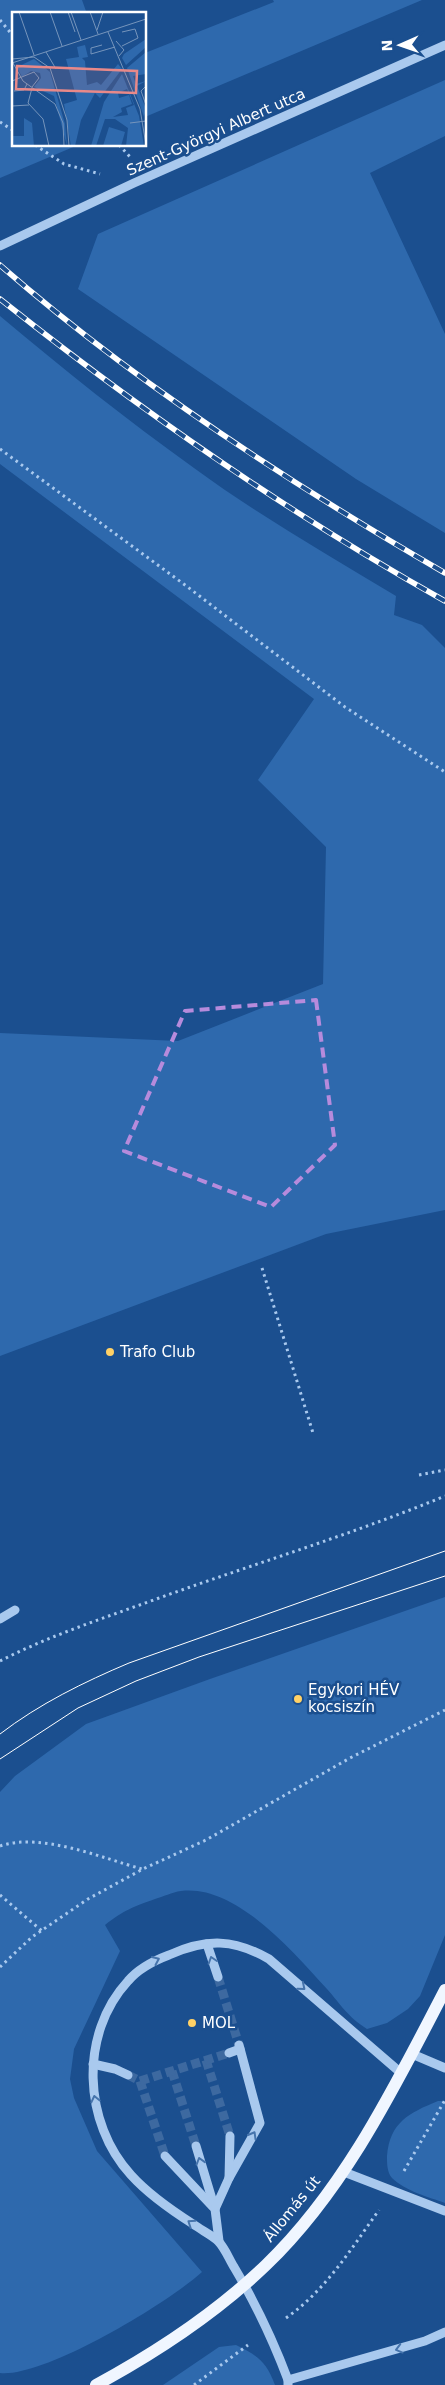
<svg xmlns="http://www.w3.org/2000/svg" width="445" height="2385" font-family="'DejaVu Sans',sans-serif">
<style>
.green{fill:#2e69ad}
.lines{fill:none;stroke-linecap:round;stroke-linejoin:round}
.minor-tunnel{stroke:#3d69a0;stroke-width:9;stroke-dasharray:9 4.5;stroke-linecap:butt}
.path{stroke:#a9c9ee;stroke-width:3;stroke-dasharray:2.5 4;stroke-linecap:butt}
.minor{stroke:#a9c9ee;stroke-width:9}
.major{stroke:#f0f6ff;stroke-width:12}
.tram{stroke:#fff;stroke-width:1}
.rail-casing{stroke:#fff;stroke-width:5.5}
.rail{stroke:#1b4f8f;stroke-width:4;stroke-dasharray:11;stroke-linecap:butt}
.oneway{stroke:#4674ac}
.marked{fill:none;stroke:#b68bdc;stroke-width:4;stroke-dasharray:10 6;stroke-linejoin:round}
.poi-dot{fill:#ffd166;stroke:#1b4f8f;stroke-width:2}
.labels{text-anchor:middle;stroke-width:5;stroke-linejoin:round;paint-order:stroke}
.street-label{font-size:15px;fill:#fff;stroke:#1b4f8f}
.poi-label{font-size:15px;fill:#fff;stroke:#1b4f8f;text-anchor:start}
.inset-road{fill:none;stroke:#7695bc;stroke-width:1}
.view{fill:#e88989;fill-opacity:0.15;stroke:#e88989;stroke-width:2.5}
.inset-edge{fill:none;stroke:#fff;stroke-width:2.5}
</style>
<rect width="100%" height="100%" fill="#1b4f8f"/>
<g class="green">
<path d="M0,0H82L87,14H14V145H78L0,178Z"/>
<path d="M273,0H422L145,117V53L274,2Z"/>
<path d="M445,80V136L370,173L445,334V533L356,479L78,289L98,234Z"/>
<path d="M0,316C63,369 127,420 194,468C258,515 328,555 396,596L394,615L422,625L445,648V1210L326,1234L0,1356V1033L178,1041L323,984L326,847L258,780L314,699L0,464Z"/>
<path d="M445,1597V1935L420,1996L408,2009L387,2023L367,2029C347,2016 342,2006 327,1989C293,1952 236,1884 181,1891C172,1892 163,1897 155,1899C133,1907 124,1910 105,1925L120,1951L74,2049L70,2079L74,2098L97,2151L202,2272C168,2303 44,2378 0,2373V1792L15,1776L86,1724L210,1679Z"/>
<path d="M438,2101H445V2203C429,2197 405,2191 392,2178C387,2172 387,2164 387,2156C390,2122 409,2113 438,2101Z"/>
<path d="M236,2345C258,2356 266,2361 275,2385H163L219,2347Z"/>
</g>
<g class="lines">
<g class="minor-tunnel">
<path d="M218,1977L239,2045"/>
<path d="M206,2060L230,2136"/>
<path d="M172,2071L196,2146"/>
<path d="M128,2075L140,2081L165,2156"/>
<path d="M140,2081L229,2053"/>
</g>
<g class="path">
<path d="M0,20L14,37"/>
<path d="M0,122L14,131"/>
<path d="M35,145L64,164L100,174"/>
<path d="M119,145L132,159"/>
<path d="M0,449L185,585L345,707L445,772"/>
<path d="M262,1268L313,1433"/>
<path d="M419,1475L445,1470"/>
<path d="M0,1661C47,1637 98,1620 148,1602C247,1566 348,1536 445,1496"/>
<path d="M0,1846C41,1832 102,1858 142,1869"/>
<path d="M0,1895L42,1931"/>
<path d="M0,1967L32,1937L88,1899L143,1869L206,1840L350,1758L445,1710"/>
<path d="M404,2171L445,2100"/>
<path d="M286,2318C326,2290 351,2249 379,2210"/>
<path d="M194,2385L248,2345"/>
</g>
<g class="minor">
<path d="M0,246L134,183L445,45"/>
<path d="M0,1619L15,1610"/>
<path d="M207,1944L218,1977"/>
<path d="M229,2053L240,2049"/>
<path d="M412,2054L445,2068"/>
<path d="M93,2064L115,2069L128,2075"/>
<path d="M196,2146L215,2209L219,2241"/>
<path d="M165,2156L213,2207"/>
<path d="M344,2172L445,2211"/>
<path d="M229,2178L260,2123L239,2045"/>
<path d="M215,2209L229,2178L230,2136"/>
<path d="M288,2380L425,2341L445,2332"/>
<path d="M288,2385V2380C273,2340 256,2304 234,2267C229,2259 225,2248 218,2241C212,2235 201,2230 193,2224C171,2210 149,2195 131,2175C83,2123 79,2034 128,1981C139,1968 153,1961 169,1955C207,1938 234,1939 269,1959L401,2073"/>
</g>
<path class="major" d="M96,2385C157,2352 215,2314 266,2265C345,2189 395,2086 445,1990"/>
<g class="tram">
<path d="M0,1734C39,1704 84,1682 129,1663L445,1551"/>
<path d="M0,1759L78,1708L136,1681L199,1657L445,1576"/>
</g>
<defs>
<g id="rail">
<path d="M0,265C134,382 291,484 445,573"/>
<path d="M0,299C141,411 288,513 445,601"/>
</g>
</defs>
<use href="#rail" class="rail-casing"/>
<use href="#rail" class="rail"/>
</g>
<defs><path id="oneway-chevron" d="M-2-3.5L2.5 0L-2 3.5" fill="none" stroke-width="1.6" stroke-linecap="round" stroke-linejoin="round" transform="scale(1.25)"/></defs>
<g class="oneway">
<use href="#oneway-chevron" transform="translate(156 1960) rotate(-24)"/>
<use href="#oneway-chevron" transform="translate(212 1960) rotate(-108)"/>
<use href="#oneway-chevron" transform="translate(302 1987) rotate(40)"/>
<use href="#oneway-chevron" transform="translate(95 2099) rotate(-103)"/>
<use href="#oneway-chevron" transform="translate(253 2135) rotate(-60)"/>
<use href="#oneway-chevron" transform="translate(200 2161) rotate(-107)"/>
<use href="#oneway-chevron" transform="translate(191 2223) rotate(-146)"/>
<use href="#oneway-chevron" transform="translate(399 2349) rotate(165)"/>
</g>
<path class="marked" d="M316,1000L335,1145L271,1207L124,1151L185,1011Z"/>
<g class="poi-dot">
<circle cx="110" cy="1352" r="5"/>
<circle cx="298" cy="1699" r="5"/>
<circle cx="192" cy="2023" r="5"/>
</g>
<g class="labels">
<g class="street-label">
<text transform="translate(216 132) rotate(-24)" y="5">Szent-Györgyi Albert utca</text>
<text transform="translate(292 2209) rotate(-51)" y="5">Állomás út</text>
</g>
<g class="poi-label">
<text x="120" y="1357">Trafo Club</text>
<text x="308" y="1695">Egykori HÉV<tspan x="308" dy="17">kocsiszín</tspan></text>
<text x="202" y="2028">MOL</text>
</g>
</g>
<g transform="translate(12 12)">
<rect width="134" height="134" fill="#1b4f8f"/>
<path d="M134,27V35L114,53L110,46L112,42ZM73,33L76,45L70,46L73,49L75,73L85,70L89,73L106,52L110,57L88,86L83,81L69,108L63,134H59L52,92L65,88L54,47L67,45L65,35ZM134,40V62L121,64L124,72L134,69L125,74L134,97L132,105L115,56ZM22,47L38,60L53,112L55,134L42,84L22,75L29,66L28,61L19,59L10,65L5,55ZM110,62L127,104L132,134H114L116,116L103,107H93L84,134H79L92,90ZM115,77L122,93L114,96L116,103L101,105L110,100L109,96L120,92L117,83L107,86L106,81ZM12,106L20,111L22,134H0V119L1,124H12ZM97,115L113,120L109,134H91Z" fill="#2e69ad" fill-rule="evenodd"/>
<path class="inset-road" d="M7,0L22,43M38,0L50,34M56,0L63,20M59,0L69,28M78,0L86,22M85,18L91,0M96,20L128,97L134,133M110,20L123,17L126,26L110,34M104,29L112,38L107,44M90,33L79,36V42L103,35M34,40L44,57M0,47L22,45L38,56L55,108L57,134M0,51L134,7M1,51L11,69L43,92L51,111L52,134M0,69L22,60L27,66L20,75M134,74L129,79L134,93M20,76L16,91L31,107L37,134M2,79L12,78L15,72M0,94L17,93M118,111L134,109"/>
<path class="view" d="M5,54L125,59L124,81L4,77Z"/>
<rect width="134" height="134" class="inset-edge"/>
</g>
<g transform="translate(400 45) rotate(268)" stroke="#1b4f8f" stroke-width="4" paint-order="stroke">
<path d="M0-4L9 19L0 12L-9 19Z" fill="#ffffff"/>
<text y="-8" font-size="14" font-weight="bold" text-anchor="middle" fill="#ffffff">N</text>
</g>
</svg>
